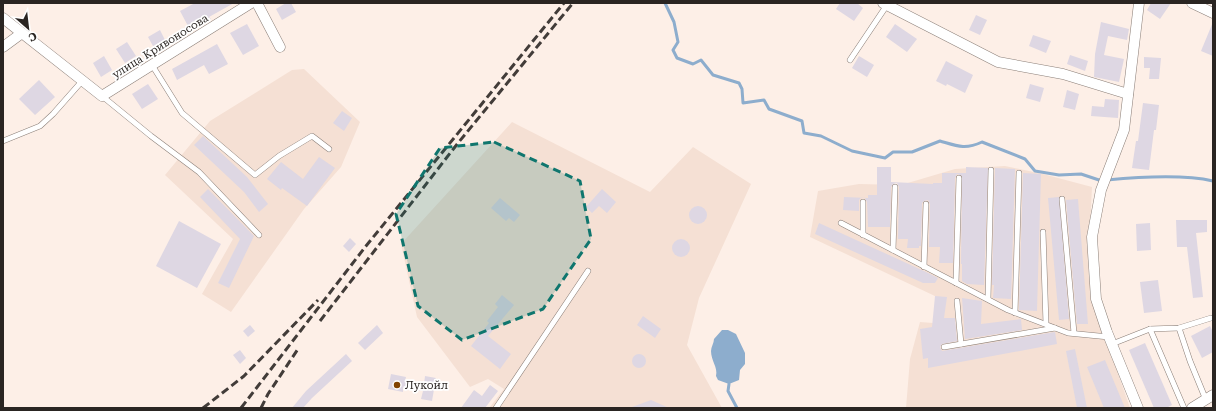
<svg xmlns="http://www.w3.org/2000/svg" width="1216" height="411" font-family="'Roboto Serif',serif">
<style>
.built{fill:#f5e0d4}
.water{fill:#8dadcd}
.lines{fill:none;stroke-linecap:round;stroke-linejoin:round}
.stream{stroke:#8dadcd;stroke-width:3}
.building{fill:#ded7e3}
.lane-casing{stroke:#8b7f78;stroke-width:6}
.street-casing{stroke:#8b7f78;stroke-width:11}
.lane{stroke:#fff;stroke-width:5}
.street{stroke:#fff;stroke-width:10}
.rail{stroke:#423c39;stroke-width:3;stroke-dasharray:8 4;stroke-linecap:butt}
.marked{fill:#0f766e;fill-opacity:0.2;stroke:#0f766e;stroke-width:3;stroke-dasharray:8 5;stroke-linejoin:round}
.poi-dot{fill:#814302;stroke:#fff;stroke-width:1.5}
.labels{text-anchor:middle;stroke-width:3.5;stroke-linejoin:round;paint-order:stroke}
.street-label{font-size:11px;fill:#2a2522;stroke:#fff}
.poi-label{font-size:11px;fill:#2a2522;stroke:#fff;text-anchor:start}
</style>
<rect width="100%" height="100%" fill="#fdefe7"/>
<g class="built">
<path d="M304,69L360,122L341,167L304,209L231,312L202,294L233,239L165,175L210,121L292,70Z"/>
<path d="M512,122L650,192L693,147L751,184L699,298L687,345L722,408H489L504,389L488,379L470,387L417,317L401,244Z"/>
<path d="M1005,166L1043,174L1092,187L1088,270L1094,305L1130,408H906L910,359L920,322L933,323L937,297L810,237L818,191L859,184L901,185L955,169Z"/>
</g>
<path class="water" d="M722,330H728L736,334L745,353V364L740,370L739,380L729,384L718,380L716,376C718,367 711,361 711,351C711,347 714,343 714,339Z"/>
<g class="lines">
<g class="stream">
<path d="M665,3L674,22L678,42L673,50L677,58L693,64L701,60L713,75L739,83L742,89L743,103L764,100L769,109L802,121L804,133L821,136L852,151L885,158L893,152H912L940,141C957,146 965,150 982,142L1025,159L1035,171L1059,175L1081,174L1102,181"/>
<path d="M1107,180C1139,177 1182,174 1213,181"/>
<path d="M729,384L728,391L737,408"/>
</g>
</g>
<g class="building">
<path d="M195,3H234L209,17L211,19L201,25L198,20L188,26L180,11Z"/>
<path d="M286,3H291L296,12L282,20L276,9Z"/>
<path d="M840,3H857L863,8L854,21L836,9Z"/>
<path d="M1151,3H1171L1160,19L1147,10Z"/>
<path d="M976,15L987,20L980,35L969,30Z"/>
<path d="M1101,22L1129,29L1127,40L1108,36L1104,55L1124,59L1119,82L1094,77L1095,54Z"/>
<path d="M1213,22V56L1201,51Z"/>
<path d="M247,24L259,46L243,55L230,33Z"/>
<path d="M895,24L917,39L907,52L886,37Z"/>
<path d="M160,30L165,40L153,46L148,37Z"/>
<path d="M1033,35L1051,41L1046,53L1029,46Z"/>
<path d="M127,42L136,56L125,63L116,49Z"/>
<path d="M217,44L228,64L209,74L204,65L177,80L172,69Z"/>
<path d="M1070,55L1088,61L1085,71L1067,64Z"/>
<path d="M104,56L112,70L101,77L93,63Z"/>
<path d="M859,56L874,65L867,77L852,68Z"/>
<path d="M1144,57L1161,58L1159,79H1149L1150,68H1144Z"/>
<path d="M946,61L973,75L965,93L947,84L946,86L936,81Z"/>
<path d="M39,80L55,97L35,115L19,99Z"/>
<path d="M148,84L158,99L142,109L132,94Z"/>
<path d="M1030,84L1044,88L1040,102L1026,98Z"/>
<path d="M1067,90L1079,94L1075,110L1063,107Z"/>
<path d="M1105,99L1119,100L1118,118L1091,116L1092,106L1104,107Z"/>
<path d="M1143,103L1159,105L1156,130H1154L1149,170L1132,168L1136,141H1138Z"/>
<path d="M342,111L352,118L344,131L333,123Z"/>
<path d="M203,136L247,177L268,204L259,212L244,192L194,145Z"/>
<path d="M319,157L335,168L307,206L282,188L281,190L267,179L281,162L303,179Z"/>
<path d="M877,167H891V182L933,184V183H942V173H966V167L988,168L984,285L967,284L962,281V264H961L962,176L957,174L955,178L953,263H939L940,247H929L930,204L928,200L924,201L922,203L921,246H919V248H907L908,239H898L899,187L897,183L893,184L891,187L890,227H868L867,202L865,198H861L859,200V211L843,210L844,197L868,198V195H877Z"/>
<path d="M995,168L1015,169L1011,299L993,298L994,285H992Z"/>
<path d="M1023,173L1041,174L1037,311L1019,310Z"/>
<path d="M208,189L254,236L229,288L218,283L240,239L200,197Z"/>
<path d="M602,189L616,202L607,213L599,206L592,213L586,207Z"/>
<path d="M1059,197L1069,319L1059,320L1048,198Z"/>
<path d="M500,198L520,215L514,222L509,218L506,221L491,208Z"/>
<path d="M1078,199L1088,324H1077L1066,200Z"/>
<circle cx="698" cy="215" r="9"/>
<path d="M1176,220H1207V232L1196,233L1203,297L1193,298L1187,247H1177Z"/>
<path d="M179,221L221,244L197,288L156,266Z"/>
<path d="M819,223L926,272L938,278L935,283H923L815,234Z"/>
<path d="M1150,223L1151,250L1137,251L1136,224Z"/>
<path d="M350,238L356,244L349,252L343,246Z"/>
<circle cx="681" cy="248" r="9"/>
<path d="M1158,280L1162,311L1144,313L1140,282Z"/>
<path d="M502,295L514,305L488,336L511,354L500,369L471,346L489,323L487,321L498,307L495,304Z"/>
<path d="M935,296L947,297L944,318H955L957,341L942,344L940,347L942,351L1055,332L1057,344L928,368V358L923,359L920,329L932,327Z"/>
<path d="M962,298L982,301L981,324L1021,319L1022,330L965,339Z"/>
<path d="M643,316L661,329L655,338L637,325Z"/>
<path d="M250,325L255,331L248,337L243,331Z"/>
<path d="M377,325L383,333L365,350L358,343Z"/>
<path d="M1210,326L1213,332V352L1202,358L1191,336Z"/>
<path d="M1145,343L1172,405L1166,408H1154L1129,350Z"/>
<path d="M1075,349L1087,408H1077L1066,351Z"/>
<path d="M240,350L246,358L240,364L233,355Z"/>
<path d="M346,354L352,361L312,398L303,408H292L306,391Z"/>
<circle cx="639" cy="361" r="7"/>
<path d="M1105,360L1125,408H1104L1087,367Z"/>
<path d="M391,374L406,377L405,381L424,384L425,376L436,378L432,401L421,399L423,391L403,388V392L388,389Z"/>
<path d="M490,385L498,391L485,408H461L474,390L482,396Z"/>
<path d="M651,400L669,408H633L632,407Z"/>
</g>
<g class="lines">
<defs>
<g id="lane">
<path d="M850,60L887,5"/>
<path d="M152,65L182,113L255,175L279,156L312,136L329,149"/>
<path d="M102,96L151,136L199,172L259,235"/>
<path d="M3,141L40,126L53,114L83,80"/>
<path d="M1062,199L1074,333"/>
<path d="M863,202V235"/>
<path d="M841,223L1008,310L1068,333L1109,337"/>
<path d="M1043,232L1046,324"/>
<path d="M893,250L895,187"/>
<path d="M924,267L926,204"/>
<path d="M956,283L959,178"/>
<path d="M988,299L991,170"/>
<path d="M957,301L961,344"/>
<path d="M1015,313L1019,173"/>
<path d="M1179,328L1190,361L1206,400"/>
<path d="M1150,329L1184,408"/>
<path d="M1112,344L1150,329L1179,328L1211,318"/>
<path d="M944,347L1055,328"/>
<path d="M496,408L588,271"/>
</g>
<g id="street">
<path d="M257,3L280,47"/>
<path d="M883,3L998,62L1063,74L1128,94"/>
<path d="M1192,3L1213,13"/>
<path d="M3,18L102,96L251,3"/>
<path d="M3,47L22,33"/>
<path d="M1138,408L1107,332L1096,299L1092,237L1101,190L1124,130L1139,3"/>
<path d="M1192,408L1213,395"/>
</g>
</defs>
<use href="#lane" class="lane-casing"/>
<use href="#street" class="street-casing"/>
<use href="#lane" class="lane"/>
<use href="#street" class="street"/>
<g class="rail">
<path d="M320,321L458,143L573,3"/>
<path d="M203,408L244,376L318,300"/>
<path d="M241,408L366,246L564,3"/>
<path d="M261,408L268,394L298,349"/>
</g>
</g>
<path class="marked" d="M494,142L580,181L591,239L543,309L462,340L418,306L396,214L440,148Z"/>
<circle class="poi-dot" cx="397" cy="385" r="4"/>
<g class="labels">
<g class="street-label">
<text transform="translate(160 46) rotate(-32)" y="4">улица Кривоносова</text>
</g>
<g class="poi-label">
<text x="405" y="389">Лукойл</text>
</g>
</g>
<rect width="1216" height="411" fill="none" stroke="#2a2522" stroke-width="8"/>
<g transform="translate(28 28) rotate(152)" stroke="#ffffff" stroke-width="3" paint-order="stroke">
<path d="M0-3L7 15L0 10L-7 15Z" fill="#2a2522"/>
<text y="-6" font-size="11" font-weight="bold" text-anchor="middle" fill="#2a2522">С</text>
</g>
</svg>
